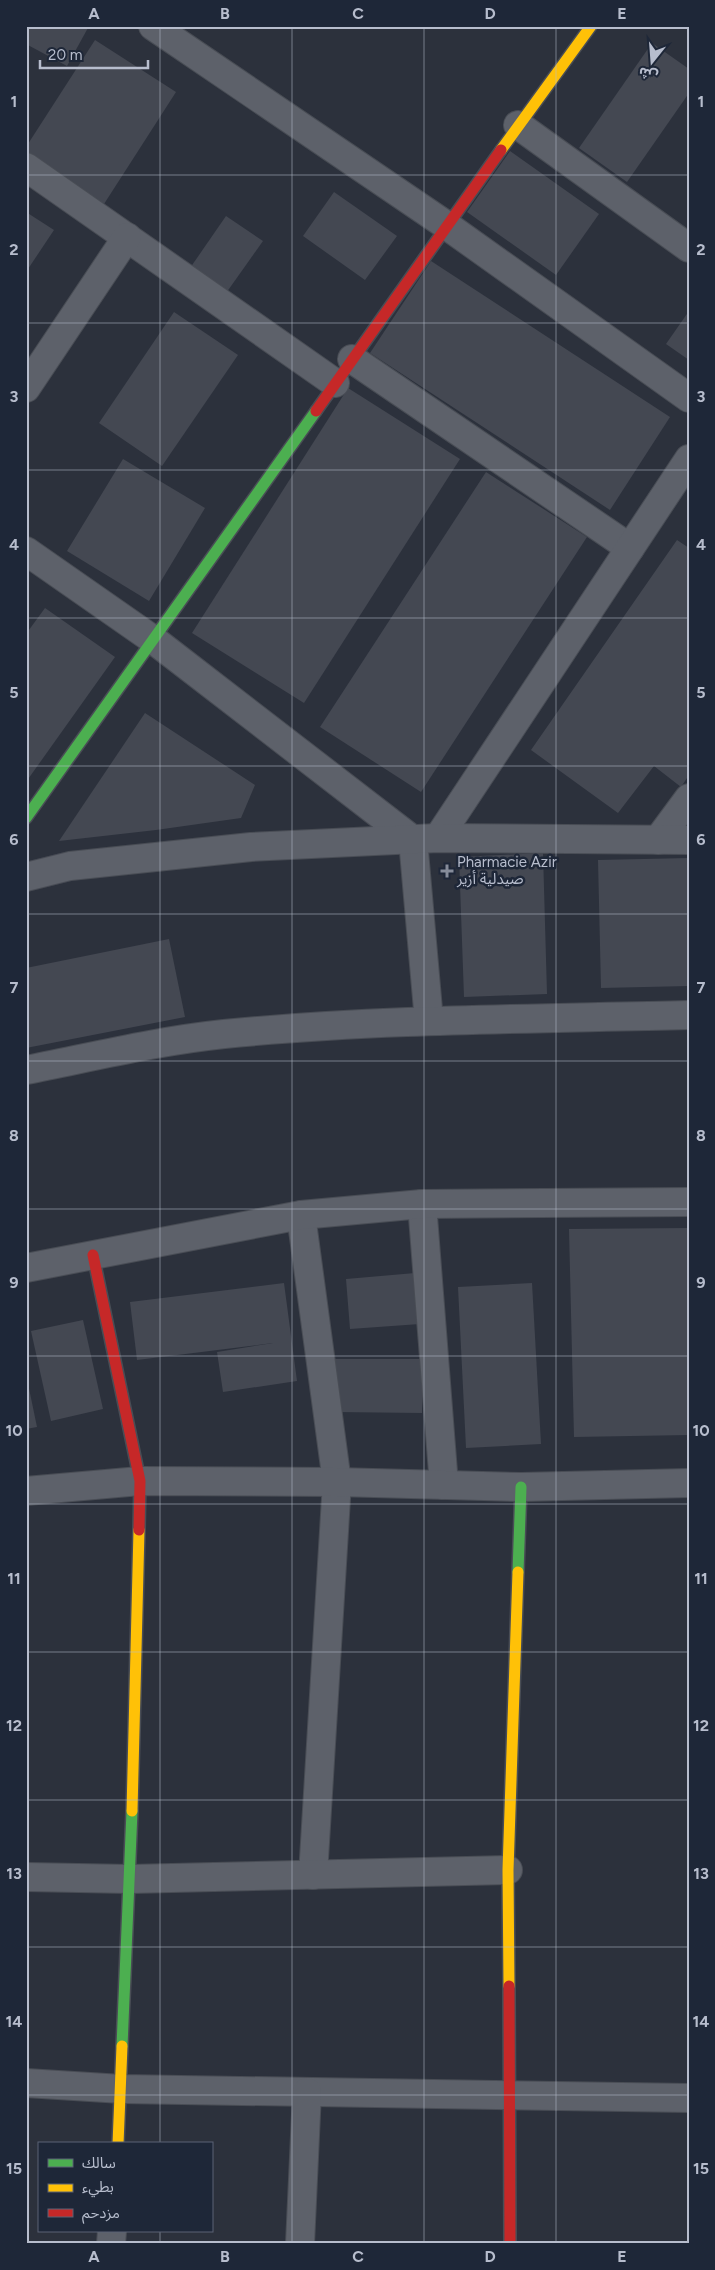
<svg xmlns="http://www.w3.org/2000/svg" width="715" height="2270" font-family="Figtree,'Noto Sans Arabic',sans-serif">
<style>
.building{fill:#444852}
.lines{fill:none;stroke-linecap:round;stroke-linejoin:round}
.street-casing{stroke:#494d55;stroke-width:30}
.fast-casing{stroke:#494d55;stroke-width:14}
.slow-casing{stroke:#494d55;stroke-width:14}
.jam-casing{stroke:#494d55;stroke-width:14}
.street{stroke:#5d616a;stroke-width:28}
.fast{stroke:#4caf50;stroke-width:11}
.slow{stroke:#ffc107;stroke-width:11}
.jam{stroke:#c62828;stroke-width:11}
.grid{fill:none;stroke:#b7bdcd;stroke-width:1;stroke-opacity:0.55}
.poi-dot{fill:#868c9a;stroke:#1e2738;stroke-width:2}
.labels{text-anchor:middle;stroke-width:5;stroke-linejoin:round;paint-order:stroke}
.poi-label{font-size:15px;fill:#b7bdcd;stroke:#1e2738;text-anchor:start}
.neatline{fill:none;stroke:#b7bdcd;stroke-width:2}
.grid-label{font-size:16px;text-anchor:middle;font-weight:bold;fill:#b7bdcd}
</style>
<rect width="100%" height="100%" fill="#2c313c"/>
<g class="building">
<path d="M26,26H89L67,66L26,44Z"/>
<path d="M95,40L176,92L104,204L26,154V147Z"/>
<path d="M652,43L689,69V93L627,182L579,148Z"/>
<path d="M510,151L599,214L556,275L467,212Z"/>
<path d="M334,192L397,236L365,280L303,236Z"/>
<path d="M26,212L54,230L26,272Z"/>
<path d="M226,216L263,241L224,296L188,271Z"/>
<path d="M431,261L670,417L610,510L370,353Z"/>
<path d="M689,311V360L666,344Z"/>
<path d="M174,312L238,355L162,466L99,423Z"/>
<path d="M348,388L460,459L304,703L192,633Z"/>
<path d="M123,459L205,508L149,601L67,551Z"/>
<path d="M486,472L587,537L421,792L320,727Z"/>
<path d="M677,540L689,548V775L681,787L654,766L618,813L531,750Z"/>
<path d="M45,608L115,657L26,782V634Z"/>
<path d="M145,713L255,785L241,818L156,830L59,841Z"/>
<path d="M543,853L547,994L464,997L459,857Z"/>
<path d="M689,858V986L601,988L598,860Z"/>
<path d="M169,939L185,1017L26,1048V968Z"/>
<path d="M689,1228V1435L574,1437L569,1229Z"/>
<path d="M415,1273L420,1324L350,1329L346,1279Z"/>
<path d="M284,1283L297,1381L223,1392L217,1352L273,1343L137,1360L130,1302Z"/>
<path d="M532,1283L541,1444L466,1448L458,1287Z"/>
<path d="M83,1320L103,1409L51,1421L31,1331Z"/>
<path d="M335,1359H422V1413L335,1412Z"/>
<path d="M26,1374L37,1427L26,1429Z"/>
</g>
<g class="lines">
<defs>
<g id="street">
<path d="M153,26L446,225L689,398"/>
<path d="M518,125L689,248"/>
<path d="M26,167L335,383"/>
<path d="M352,359L630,548"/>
<path d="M26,388L127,237"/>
<path d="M26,551L155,641L413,840L429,1021"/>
<path d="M438,838L689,459"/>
<path d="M658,840L689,798"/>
<path d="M26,877L70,866L251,847L438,838L689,840"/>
<path d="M26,1070C92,1057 157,1041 224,1034C378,1019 534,1019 689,1015"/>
<path d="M422,1204L444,1485"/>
<path d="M301,1215L337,1482L313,1875"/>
<path d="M26,1268L301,1215L422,1204L689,1202"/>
<path d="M26,1491L140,1481L337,1482L521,1487L689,1483"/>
<path d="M26,1877L130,1879L508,1870"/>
<path d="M26,2083L122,2089L689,2098"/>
<path d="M111,2244L112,2231"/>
<path d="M300,2244L307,2092"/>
</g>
<g id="fast">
<path d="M26,818L316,411"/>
<path d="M518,1572L521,1487"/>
<path d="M122,2046L132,1811"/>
</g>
<g id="slow">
<path d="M501,150L591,26"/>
<path d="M132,1811L139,1530"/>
<path d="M509,1986L508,1870L518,1572"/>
<path d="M118,2144L122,2046"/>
</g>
<g id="jam">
<path d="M316,411L501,150"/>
<path d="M93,1255L140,1481L139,1530"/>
<path d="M509,1986L510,2244"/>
</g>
</defs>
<use href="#street" class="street-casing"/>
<use href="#fast" class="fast-casing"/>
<use href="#slow" class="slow-casing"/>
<use href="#jam" class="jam-casing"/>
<use href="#street" class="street"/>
<use href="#fast" class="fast"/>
<use href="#slow" class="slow"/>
<use href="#jam" class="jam"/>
</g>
<path class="grid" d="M160,26V2144M292,26V2244M424,26V2244M556,26V2244M26,175H689M26,323H689M26,470H689M26,618H689M26,766H689M26,914H689M26,1061H689M26,1209H689M26,1356H689M26,1504H689M26,1652H689M26,1800H689M26,1947H689M26,2095H689M160,2231V2244"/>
<path class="poi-dot" d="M444.5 863.5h5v5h5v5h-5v5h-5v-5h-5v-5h5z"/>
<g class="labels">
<g class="poi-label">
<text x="457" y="867">Pharmacie Azir<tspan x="457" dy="17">صيدلية أزير</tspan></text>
</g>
</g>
<rect width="715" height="2270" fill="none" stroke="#1e2738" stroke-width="55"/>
<rect x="38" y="2142" width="175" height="90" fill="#1e2738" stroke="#5b6374"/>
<rect x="48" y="2159" width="25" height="8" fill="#4caf50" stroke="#5b6374"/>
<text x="82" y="2168" font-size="15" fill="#b7bdcd">سالك</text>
<rect x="48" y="2184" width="25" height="8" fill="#ffc107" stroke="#5b6374"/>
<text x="82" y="2192" font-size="15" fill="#b7bdcd">بطيء</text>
<rect x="48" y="2209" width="25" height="8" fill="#c62828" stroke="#5b6374"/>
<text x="82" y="2218" font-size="15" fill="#b7bdcd">مزدحم</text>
<g transform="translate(652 62) rotate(197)" stroke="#1e2738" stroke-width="4" paint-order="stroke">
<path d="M0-4L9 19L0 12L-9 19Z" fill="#b7bdcd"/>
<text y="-8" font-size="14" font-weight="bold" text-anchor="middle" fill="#b7bdcd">ش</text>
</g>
<path d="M40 60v8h108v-8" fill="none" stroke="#b7bdcd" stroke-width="2.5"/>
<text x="48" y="60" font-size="15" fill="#b7bdcd" stroke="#1e2738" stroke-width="4" paint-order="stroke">20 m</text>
<rect x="28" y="28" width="660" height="2214" class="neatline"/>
<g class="grid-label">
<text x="94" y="19">A</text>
<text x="225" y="19">B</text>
<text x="358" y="19">C</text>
<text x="490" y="19">D</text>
<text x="622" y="19">E</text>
<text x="14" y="107">1</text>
<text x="701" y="107">1</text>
<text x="14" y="255">2</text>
<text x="701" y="255">2</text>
<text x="14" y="402">3</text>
<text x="701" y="402">3</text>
<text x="14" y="550">4</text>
<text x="701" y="550">4</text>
<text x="14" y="698">5</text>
<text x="701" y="698">5</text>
<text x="14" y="845">6</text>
<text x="701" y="845">6</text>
<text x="14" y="993">7</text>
<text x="701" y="993">7</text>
<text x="14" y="1141">8</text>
<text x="701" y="1141">8</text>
<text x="14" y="1288">9</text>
<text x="701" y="1288">9</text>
<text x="14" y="1436">10</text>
<text x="701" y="1436">10</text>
<text x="14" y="1584">11</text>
<text x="701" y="1584">11</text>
<text x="14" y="1731">12</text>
<text x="701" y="1731">12</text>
<text x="14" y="1879">13</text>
<text x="701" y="1879">13</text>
<text x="14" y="2027">14</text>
<text x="701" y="2027">14</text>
<text x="14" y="2174">15</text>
<text x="701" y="2174">15</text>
<text x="94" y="2262">A</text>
<text x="225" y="2262">B</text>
<text x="358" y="2262">C</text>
<text x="490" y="2262">D</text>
<text x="622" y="2262">E</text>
</g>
</svg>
